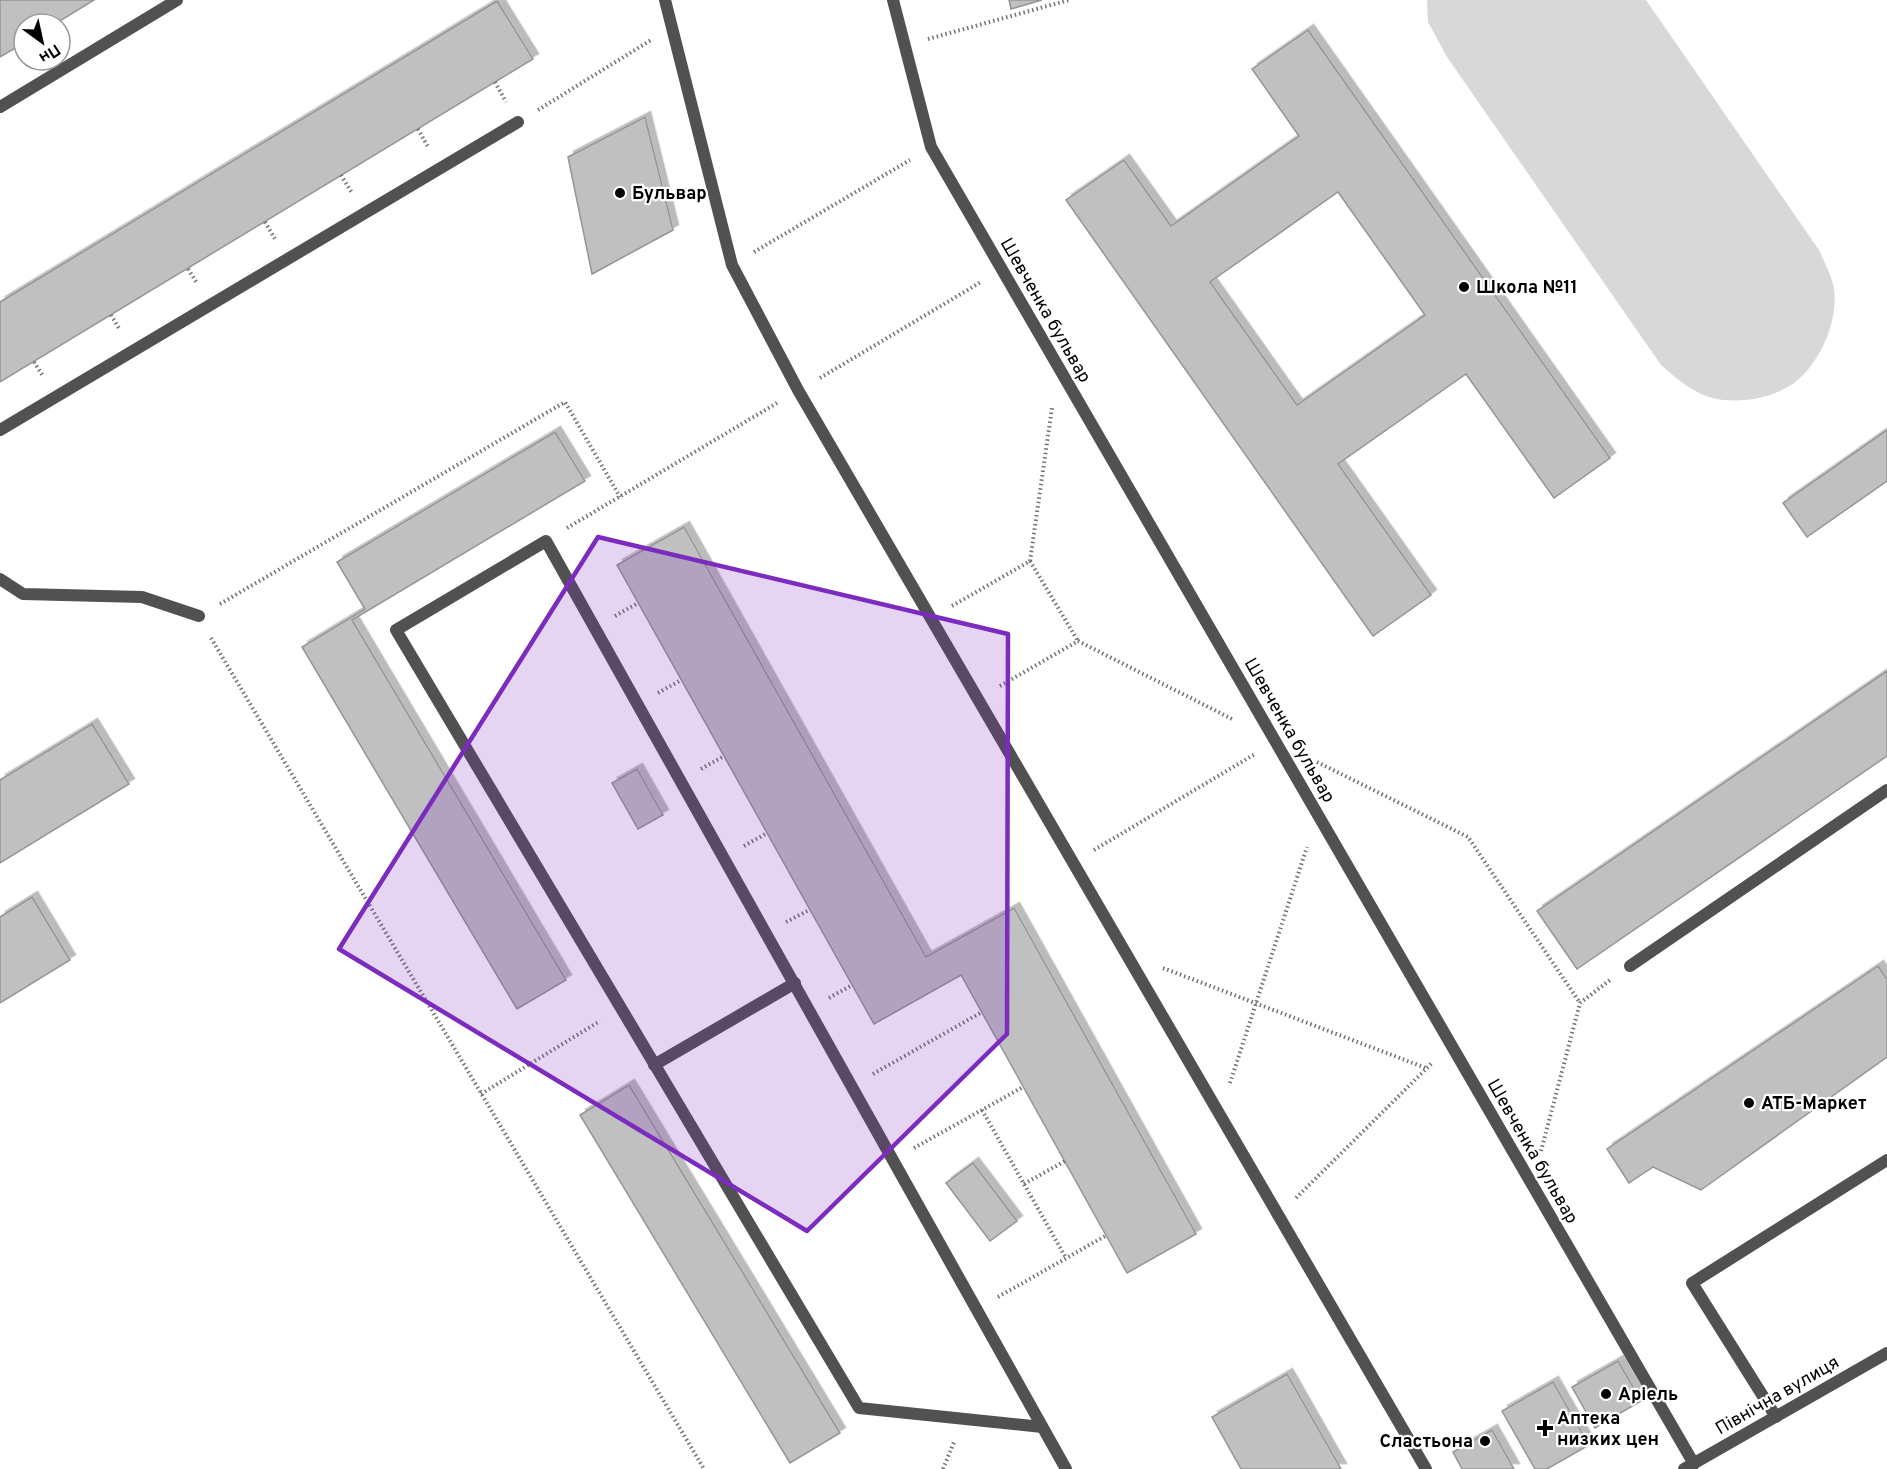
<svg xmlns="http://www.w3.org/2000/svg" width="1887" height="1469" font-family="Overpass,sans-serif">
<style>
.green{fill:#d8d8d8}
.building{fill:#c0c0c0;stroke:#959595;stroke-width:1.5;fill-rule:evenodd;filter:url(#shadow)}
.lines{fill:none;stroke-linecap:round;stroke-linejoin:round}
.path{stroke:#737373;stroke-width:4;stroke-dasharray:1.5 3;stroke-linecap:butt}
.service{stroke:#515151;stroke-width:12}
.pedestrian{stroke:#515151;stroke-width:12}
.tertiary{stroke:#515151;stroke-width:12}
.marked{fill:#7b2cbf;fill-opacity:0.2;stroke:#7b2cbf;stroke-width:4.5;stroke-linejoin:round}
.poi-dot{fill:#000;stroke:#fff;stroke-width:2}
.labels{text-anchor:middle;stroke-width:4.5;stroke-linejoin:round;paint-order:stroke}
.poi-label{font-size:18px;font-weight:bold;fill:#000;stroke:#fff;text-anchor:start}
.street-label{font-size:18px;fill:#000;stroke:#fff}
</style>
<defs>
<filter id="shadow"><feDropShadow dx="5.5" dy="-5.5" stdDeviation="0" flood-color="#0004"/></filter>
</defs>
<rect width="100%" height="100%" fill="#fff"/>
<path class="green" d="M1427,0H1646L1819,250C1824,261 1830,273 1833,284C1841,318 1819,367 1791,385C1771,398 1747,402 1724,400C1699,398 1679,381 1661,365L1447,57L1428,22Z"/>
<g class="building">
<path d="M0,0H94L55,24H24V43L0,57Z"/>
<path d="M1009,0H1042L1011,9Z"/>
<path d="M497,1L533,59L0,382V302Z"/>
<path d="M1308,30L1610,458L1554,498L1466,374L1338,464L1431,595L1373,636L1066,200L1124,160L1171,226L1299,136L1252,69ZM1338,192L1425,315L1297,405L1210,282Z"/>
<path d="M645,117L673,230L592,274L568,157Z"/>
<path d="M1887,430V481L1807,537L1783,503Z"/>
<path d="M555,432L585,481L352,620L566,980L517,1009L302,647L365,609L337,562Z"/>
<path d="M684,527L926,957L1014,908L1196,1234L1127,1273L961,975L874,1024L617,565Z"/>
<path d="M1887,671V756L1577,969L1537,911Z"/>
<path d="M92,724L129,784L0,863V780Z"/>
<path d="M637,769L663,815L638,829L612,783Z"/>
<path d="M32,897L70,960L0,1003V917Z"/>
<path d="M1878,966L1887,979V1057L1701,1190L1653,1167L1629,1183L1607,1149Z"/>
<path d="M629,1085L840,1433L790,1463L580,1115Z"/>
<path d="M973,1163L1017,1221L990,1241L946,1183Z"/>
<path d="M1618,1361L1641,1401L1595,1428L1572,1387Z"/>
<path d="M1287,1374L1341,1469H1241L1212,1417Z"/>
<path d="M1553,1382L1589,1445L1547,1469H1535L1502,1411Z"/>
<path d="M1492,1430L1514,1469H1462L1453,1452Z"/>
</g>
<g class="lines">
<g class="path">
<path d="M928,39L1069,0"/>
<path d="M495,82L506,102"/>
<path d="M538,110L651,40"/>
<path d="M418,129L428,147"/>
<path d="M341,175L352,193"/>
<path d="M265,222L275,239"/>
<path d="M754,252L910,160"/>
<path d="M188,269L197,283"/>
<path d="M111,315L120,330"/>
<path d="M34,362L43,376"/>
<path d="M820,378L981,282"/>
<path d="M567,528L777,403"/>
<path d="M1030,561L1078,641"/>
<path d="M220,604L565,402L620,497"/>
<path d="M952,606L1030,561L1052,408"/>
<path d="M615,616L638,603"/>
<path d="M211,638L704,1469"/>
<path d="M1000,686L1078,641L1234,720"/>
<path d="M658,693L681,680"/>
<path d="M1317,762L1468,837L1580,1003"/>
<path d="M701,769L724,756"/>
<path d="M744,846L767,833"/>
<path d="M1094,850L1255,754"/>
<path d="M786,922L809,910"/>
<path d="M1163,968L1426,1068"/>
<path d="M829,998L852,985"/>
<path d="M873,1074L982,1012"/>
<path d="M1230,1083L1307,847"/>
<path d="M481,1094L600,1021"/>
<path d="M982,1110L1066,1258"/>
<path d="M914,1148L1023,1087"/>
<path d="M1541,1151L1580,1003L1610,980"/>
<path d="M1024,1184L1065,1161"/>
<path d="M1296,1198L1433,1062"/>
<path d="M998,1297L1107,1235"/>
<path d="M943,1469L954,1442"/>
</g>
<g class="service">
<path d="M0,107L177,0"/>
<path d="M0,430L518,122"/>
<path d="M0,579L23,594L142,597L199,616"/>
<path d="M1630,966L1887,790"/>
<path d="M654,1065L795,983"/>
<path d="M1776,1417L1692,1283L1887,1160"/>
<path d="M1042,1427L859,1408L396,630L546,541L1066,1469"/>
</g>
<g class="pedestrian">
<path d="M665,0L732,265L798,390L1426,1469"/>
<path d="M893,0L931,147L1694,1464"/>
</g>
<path class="tertiary" d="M1684,1469L1887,1353"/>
</g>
<path class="marked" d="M598,537L1008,634L1007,1034L807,1231L339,949Z"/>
<g class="poi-dot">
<circle cx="620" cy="193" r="6"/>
<circle cx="1464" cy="287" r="6"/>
<circle cx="1749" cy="1103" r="6"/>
<circle cx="1606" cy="1394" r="6"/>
<path d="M1542 1419h6v6h6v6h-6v6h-6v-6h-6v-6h6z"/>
<circle cx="1485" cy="1441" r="6"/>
</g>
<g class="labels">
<g class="poi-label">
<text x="632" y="199">Бульвар</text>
<text x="1476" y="293">Школа №11</text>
<text x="1761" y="1109">АТБ-Маркет</text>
<text x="1618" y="1400">Аріель</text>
<text x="1557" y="1424">Аптека<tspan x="1557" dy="21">низких цен</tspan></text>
<text x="1473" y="1447" text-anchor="end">Сластьона</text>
</g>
<g class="street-label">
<text transform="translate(1046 310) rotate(60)" y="6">Шевченка бульвар</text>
<text transform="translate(1290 730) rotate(60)" y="6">Шевченка бульвар</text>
<text transform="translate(1533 1151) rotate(60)" y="6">Шевченка бульвар</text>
<text transform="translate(1777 1395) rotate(-30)" y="6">Північна вулиця</text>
</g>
</g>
<g transform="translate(42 42) rotate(147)"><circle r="28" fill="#ffffff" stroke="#999999" stroke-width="1.5"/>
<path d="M0-4.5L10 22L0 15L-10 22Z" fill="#000000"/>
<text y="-9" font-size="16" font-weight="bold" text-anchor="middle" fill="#000000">Пн</text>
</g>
</svg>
